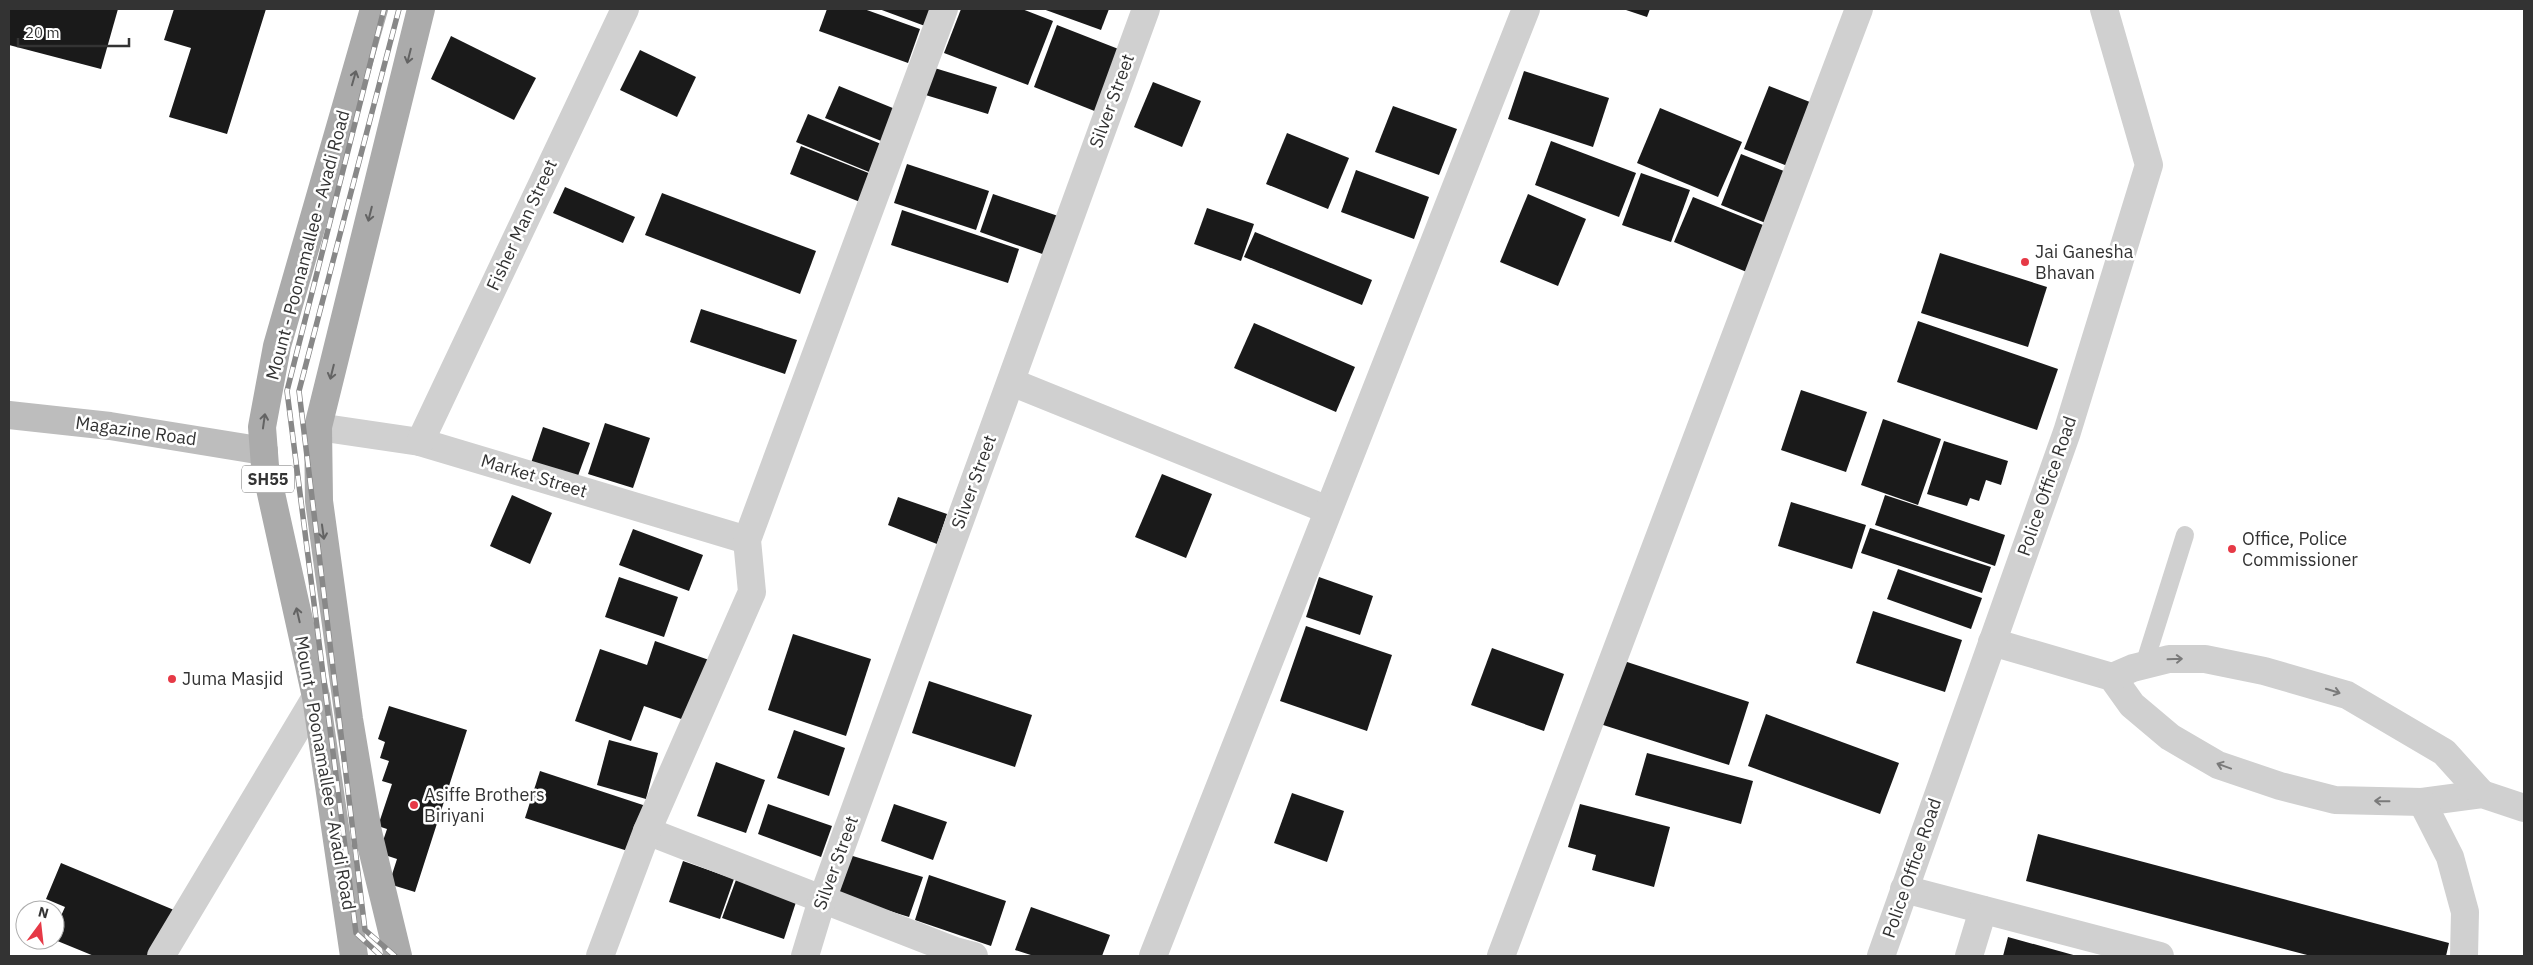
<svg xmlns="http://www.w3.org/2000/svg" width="2533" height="965" font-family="'IBM Plex Sans',sans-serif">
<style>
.building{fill:#1a1a1a}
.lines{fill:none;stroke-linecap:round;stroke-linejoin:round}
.lane{stroke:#d0d0d0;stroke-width:18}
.street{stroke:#d0d0d0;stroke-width:28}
.secondary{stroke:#bdbdbd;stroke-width:28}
.primary{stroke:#ababab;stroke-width:28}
.rail-casing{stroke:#888;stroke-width:5.5}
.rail{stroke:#fff;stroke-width:4;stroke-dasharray:11;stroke-linecap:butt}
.oneway{stroke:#636363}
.oneway2{stroke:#7a7a7a}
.poi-dot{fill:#e63946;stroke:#fff;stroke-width:2}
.labels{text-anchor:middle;stroke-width:5;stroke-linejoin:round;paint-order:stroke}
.shield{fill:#fff;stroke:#707070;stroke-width:1}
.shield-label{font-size:16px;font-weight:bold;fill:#333}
.street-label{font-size:18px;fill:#333;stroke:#fff}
.poi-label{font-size:18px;fill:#333;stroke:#fff;text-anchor:start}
</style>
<rect width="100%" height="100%" fill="#fff"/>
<g class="building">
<path d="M9,9H118L101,69L9,45Z"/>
<path d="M174,9H266L227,134L169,117L191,48L164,40Z"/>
<path d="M827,9H864L920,29L908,63L819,31Z"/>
<path d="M879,9H931L925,26Z"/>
<path d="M961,9H1022L1053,21L1028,85L944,53Z"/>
<path d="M1043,9H1109L1101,30Z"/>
<path d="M1623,9H1650L1647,17Z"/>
<path d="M1057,25L1121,50L1097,112L1034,87Z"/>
<path d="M451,36L536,78L514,120L431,79Z"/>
<path d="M640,50L696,77L677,117L620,90Z"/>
<path d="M928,66L997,87L988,114L919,93Z"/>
<path d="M1524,71L1609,98L1593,147L1508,119Z"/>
<path d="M1153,82L1201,101L1182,147L1134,127Z"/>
<path d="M839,86L900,111L886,143L825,118Z"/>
<path d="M1769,86L1815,104L1790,167L1744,149Z"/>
<path d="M1393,106L1457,129L1439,175L1375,152Z"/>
<path d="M1660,108L1742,142L1718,197L1637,163Z"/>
<path d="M808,114L886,146L874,174L796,142Z"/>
<path d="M1287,133L1349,158L1328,209L1266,184Z"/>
<path d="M1551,141L1636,173L1619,217L1535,185Z"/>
<path d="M801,146L871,174L860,202L790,174Z"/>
<path d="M1741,154L1789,173L1768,224L1721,205Z"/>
<path d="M907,164L989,191L976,230L894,203Z"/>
<path d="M1356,170L1429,197L1414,239L1341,212Z"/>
<path d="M1641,173L1690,190L1671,242L1622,225Z"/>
<path d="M565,187L635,217L623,243L553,213Z"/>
<path d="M662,193L816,251L800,294L645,235Z"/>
<path d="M993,194L1064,218L1051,257L980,232Z"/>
<path d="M1528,194L1586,219L1558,286L1500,262Z"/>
<path d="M1693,197L1768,227L1749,273L1674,242Z"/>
<path d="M1207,208L1254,224L1241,261L1194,244Z"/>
<path d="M902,210L1019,249L1008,283L891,245Z"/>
<path d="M1255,232L1372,280L1362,305L1244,257Z"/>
<path d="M1940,253L2047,287L2028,347L1921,313Z"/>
<path d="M701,309L797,340L785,374L690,342Z"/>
<path d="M1918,321L2058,369L2037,430L1897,382Z"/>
<path d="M1254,323L1355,367L1336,412L1234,368Z"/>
<path d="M1801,390L1867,412L1846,472L1781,450Z"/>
<path d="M1883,419L1941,439L1918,505L1861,485Z"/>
<path d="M605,423L650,438L633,488L588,474Z"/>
<path d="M543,427L590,443L575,484L529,469Z"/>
<path d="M1944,441L2008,461L2001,485L1986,480L1979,501L1970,498L1967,506L1927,494Z"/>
<path d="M1162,474L1212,494L1186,558L1135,537Z"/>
<path d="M512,495L552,513L530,564L490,546Z"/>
<path d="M1885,495L2005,535L1995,566L1875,525Z"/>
<path d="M898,497L947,514L937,544L888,525Z"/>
<path d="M1791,502L1866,525L1852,569L1778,546Z"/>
<path d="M1870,528L1991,567L1982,593L1861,553Z"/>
<path d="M633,529L703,555L689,591L619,565Z"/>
<path d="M1898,569L1982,598L1971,629L1887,599Z"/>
<path d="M619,577L678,597L664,637L605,617Z"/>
<path d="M1319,577L1373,596L1360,635L1306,617Z"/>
<path d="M1873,611L1962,640L1945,692L1856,663Z"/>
<path d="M1306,626L1392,655L1367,731L1280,701Z"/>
<path d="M793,634L871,659L846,736L768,710Z"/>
<path d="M655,641L709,660L687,721L644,706L631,741L575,721L600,649L647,665Z"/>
<path d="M1492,648L1564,674L1544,731L1471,705Z"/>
<path d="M1621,660L1749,702L1729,765L1600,724Z"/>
<path d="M929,681L1032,715L1015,767L912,733Z"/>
<path d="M389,706L467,730L415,892L389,884L397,859L379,853L387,829L378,826L392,784L382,781L389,761L380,758L385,742L378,739Z"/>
<path d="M1766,714L1899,763L1880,814L1748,766Z"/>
<path d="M794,730L845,748L829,796L777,778Z"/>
<path d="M609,740L658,753L646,799L597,785Z"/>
<path d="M1647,753L1753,781L1741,824L1635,795Z"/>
<path d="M716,762L765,780L746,833L697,816Z"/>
<path d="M540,771L649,807L634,853L525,818Z"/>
<path d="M1292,793L1344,811L1327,862L1274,843Z"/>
<path d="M768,804L832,826L821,857L758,834Z"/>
<path d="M894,804L947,822L933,860L881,841Z"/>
<path d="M1580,804L1670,827L1654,887L1592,870L1596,855L1568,847Z"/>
<path d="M2038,834L2449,943L2446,956H2311L2026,881Z"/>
<path d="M846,854L923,877L909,917L831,893Z"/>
<path d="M683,861L734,879L720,919L669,902Z"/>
<path d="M61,863L174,910L155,956H94L55,940V929L65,907L46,899Z"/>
<path d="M929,875L1006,901L991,946L915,920Z"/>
<path d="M737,877L797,899L784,939L722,918Z"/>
<path d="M1031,907L1110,935L1102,956H1034L1015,950Z"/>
<path d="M2008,937L2077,956H2003Z"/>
</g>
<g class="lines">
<path class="lane" d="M2144,665L2185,535"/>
<g class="street">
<path d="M1011,382L1328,510"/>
<path d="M318,427L420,442L747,540"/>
<path d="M420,442L625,9"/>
<path d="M1992,642L2112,677L2132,705L2170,737L2218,765L2280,786L2335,800L2422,802L2482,794L2524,808"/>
<path d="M2112,677L2133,668L2169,659H2205L2264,671L2347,695L2444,752L2482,794"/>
<path d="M2422,802L2450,857L2465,912L2464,956"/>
<path d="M647,831L955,951L974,956"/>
<path d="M1904,889L2160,956"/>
<path d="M161,956L316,697"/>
<path d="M600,956L647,831L752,592L747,540L944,9"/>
<path d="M805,956L822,900L1146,9"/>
<path d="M1153,956L1526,9"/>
<path d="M1501,956L1859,9"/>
<path d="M1881,956L2067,432L2149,165L2104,9"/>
<path d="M1969,956L1983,910"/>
</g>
<path class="secondary" d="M9,415L110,426L264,451"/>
<g class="primary">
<path d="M354,956L316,697L265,466L262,427L277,346L374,9"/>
<path d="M398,956L368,832L349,719L319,501L318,427L421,9"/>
</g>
<defs>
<g id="rail">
<path d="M381,956L356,933L287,391L384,9"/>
<path d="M395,956L365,930L299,391L399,9"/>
</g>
</defs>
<use href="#rail" class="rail-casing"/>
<use href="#rail" class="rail"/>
</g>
<defs><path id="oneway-shaft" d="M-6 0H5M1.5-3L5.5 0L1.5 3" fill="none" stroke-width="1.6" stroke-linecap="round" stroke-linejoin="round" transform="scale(1.25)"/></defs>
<g class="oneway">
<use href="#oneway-shaft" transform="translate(409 56) rotate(104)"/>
<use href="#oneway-shaft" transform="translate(354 78) rotate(-74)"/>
<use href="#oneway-shaft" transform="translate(370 214) rotate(104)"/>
<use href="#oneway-shaft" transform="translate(332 372) rotate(104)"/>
<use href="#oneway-shaft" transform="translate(264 421) rotate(-82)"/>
<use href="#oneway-shaft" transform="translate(323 532) rotate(82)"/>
<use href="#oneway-shaft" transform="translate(298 615) rotate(-103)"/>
</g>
<g class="oneway2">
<use href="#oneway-shaft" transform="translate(2175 659) rotate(-2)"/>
<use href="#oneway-shaft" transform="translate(2333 691) rotate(17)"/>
<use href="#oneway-shaft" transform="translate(2224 766) rotate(-160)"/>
<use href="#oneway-shaft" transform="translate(2382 801) rotate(-179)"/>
</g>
<g class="poi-dot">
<circle cx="2025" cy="262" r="5"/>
<circle cx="2232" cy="549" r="5"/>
<circle cx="172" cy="679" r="5"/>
<circle cx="414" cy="805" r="5"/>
</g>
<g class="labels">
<rect class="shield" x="242" y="465.5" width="52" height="27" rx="4"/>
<g class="shield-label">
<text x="268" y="485">SH55</text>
</g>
<g class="street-label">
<text transform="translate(1112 101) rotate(-70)" y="6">Silver Street</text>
<text transform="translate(522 225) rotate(-65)" y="6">Fisher Man Street</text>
<text transform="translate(308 245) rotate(-75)" y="6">Mount - Poonamallee - Avadi Road</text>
<text transform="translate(136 431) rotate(8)" y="6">Magazine Road</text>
<text transform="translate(534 476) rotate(17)" y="6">Market Street</text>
<text transform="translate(974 482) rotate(-70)" y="6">Silver Street</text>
<text transform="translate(2047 486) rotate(-71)" y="6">Police Office Road</text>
<text transform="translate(325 773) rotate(80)" y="6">Mount - Poonamallee - Avadi Road</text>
<text transform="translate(836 863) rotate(-70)" y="6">Silver Street</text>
<text transform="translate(1912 868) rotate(-71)" y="6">Police Office Road</text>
</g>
<g class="poi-label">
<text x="2035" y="258">Jai Ganesha<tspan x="2035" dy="21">Bhavan</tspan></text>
<text x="2242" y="545">Office, Police<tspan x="2242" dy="21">Commissioner</tspan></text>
<text x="182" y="685">Juma Masjid</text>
<text x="424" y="801">Asiffe Brothers<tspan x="424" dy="21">Biriyani</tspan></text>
</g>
</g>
<rect width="2533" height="965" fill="none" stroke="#333333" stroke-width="20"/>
<g transform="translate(40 925) rotate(15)"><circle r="24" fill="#ffffff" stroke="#adadad"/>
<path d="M0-4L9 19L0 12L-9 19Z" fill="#e63946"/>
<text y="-8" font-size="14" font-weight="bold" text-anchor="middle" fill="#333333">N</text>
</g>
<path d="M18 38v8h111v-8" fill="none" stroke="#333333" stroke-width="2.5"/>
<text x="25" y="38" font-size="15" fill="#333333" stroke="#ffffff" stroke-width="4" paint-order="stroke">20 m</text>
</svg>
